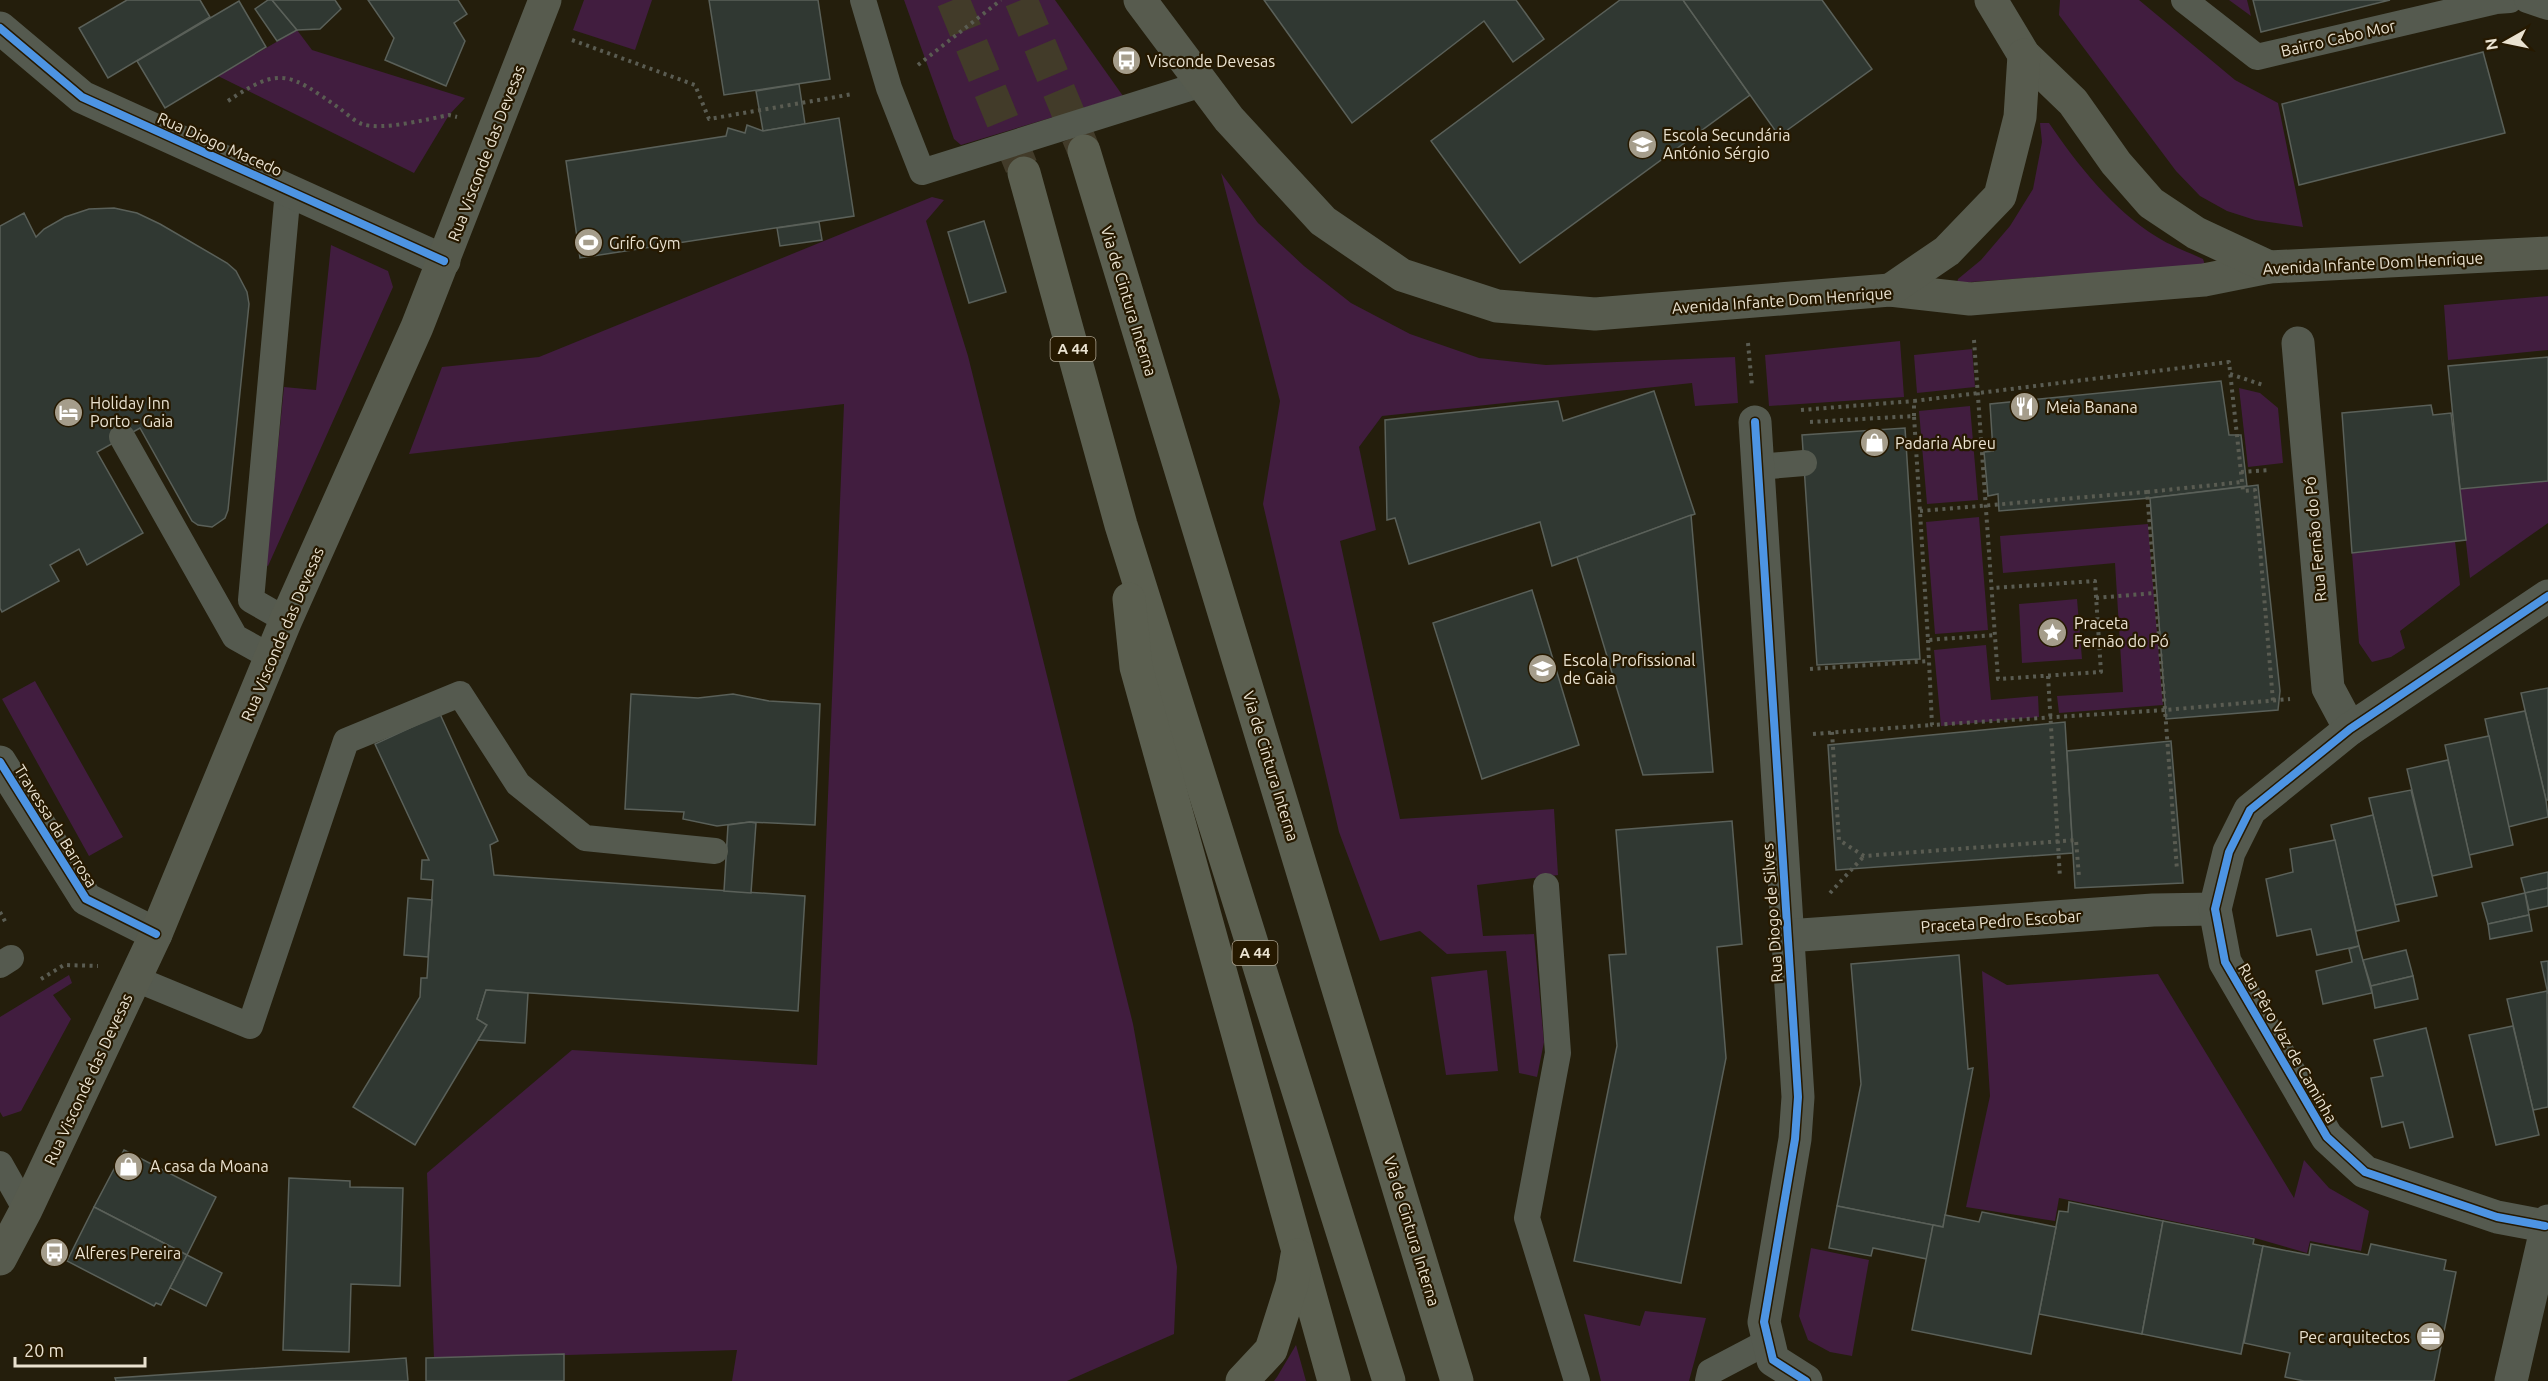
<svg xmlns="http://www.w3.org/2000/svg" width="2548" height="1381" font-family="Ubuntu,sans-serif">
<style>
.green{fill:#411d3f}
.building{fill:#303832;stroke:#5a6059;stroke-width:1.5}
.lines{fill:none;stroke-linecap:round;stroke-linejoin:round}
.highway-tunnel{stroke:#423b29;stroke-width:33;stroke-dasharray:33 16;stroke-linecap:butt}
.path{stroke:#5a5c52;stroke-width:4;stroke-dasharray:3 4.5;stroke-linecap:butt}
.lane{stroke:#555a4f;stroke-width:26}
.street{stroke:#555a4f;stroke-width:33}
.secondary{stroke:#575b4e;stroke-width:33}
.highway{stroke:#5b5f50;stroke-width:33}
.cycleway-casing{stroke:#261900;stroke-width:11}
.cycleway{stroke:#4d94e3;stroke-width:8}
.labels{text-anchor:middle;stroke-width:4.5;stroke-linejoin:round;paint-order:stroke}
.shield{fill:#261900;stroke:#afa692;stroke-width:1.5}
.shield-label{font-size:15px;font-weight:bold;fill:#eae2d0}
.street-label{font-size:16px;fill:#eae2d0;stroke:#261900}
.poi-label{font-size:16px;fill:#eae2d0;stroke:#261900;text-anchor:start}
</style>
<rect width="100%" height="100%" fill="#241e0c"/>
<g class="green">
<path d="M584,0H652L635,50L573,30Z"/>
<path d="M904,0H1055L1123,96L961,145L954,139Z"/>
<path d="M2060,0H2139L2235,80L2278,103L2303,227L2255,220L2227,211L2200,196L2176,171L2059,15Z"/>
<path d="M2229,0H2247L2251,16Z"/>
<path d="M297,30L312,50L465,98L449,115L414,173L218,76Z"/>
<path d="M2040,123H2049C2076,163 2115,212 2157,237C2171,246 2188,252 2203,259L2205,265L1957,283L1958,279L1981,260L2010,226L2033,189L2042,142Z"/>
<path d="M1221,173L1258,223L1304,266L1351,303L1410,334L1479,358L1546,365L1735,357L1738,403L1695,406L1692,383L1382,416L1359,447L1376,530L1340,541L1400,819L1554,809L1558,875L1477,885L1483,936L1534,934L1544,1042L1537,1077L1519,1073L1506,951L1447,954L1420,931L1380,941L1339,832L1263,504L1280,401Z"/>
<path d="M932,197L944,200L926,221L968,356L1133,1024L1177,1267L1174,1334L1067,1381H732L737,1350L434,1359L427,1173L572,1050L817,1065L844,404L409,454L442,367L539,357Z"/>
<path d="M331,245L388,271L393,287L268,566L266,565L284,387L316,390Z"/>
<path d="M2548,296V350L2448,360L2444,305Z"/>
<path d="M1900,341L1904,397L1769,406L1765,355Z"/>
<path d="M1972,349L1975,387L1917,393L1914,355Z"/>
<path d="M2239,388L2260,393L2278,408L2283,463L2248,467Z"/>
<path d="M1970,406L1978,500L1927,504L1919,411Z"/>
<path d="M2548,481V523L2470,578L2460,489Z"/>
<path d="M1979,517L1988,630L1935,634L1926,522Z"/>
<path d="M2148,524L2163,705L2059,713L2057,696L2123,692L2115,563L2003,573L2000,536Z"/>
<path d="M2455,541L2460,585L2400,631L2405,648L2391,657L2372,662L2359,643L2352,553Z"/>
<path d="M2077,599L2082,659L2022,663L2019,604Z"/>
<path d="M1986,645L1991,700L2038,696L2039,717L1941,726L1934,650Z"/>
<path d="M35,681L123,837L89,856L2,699Z"/>
<path d="M1487,970L1498,1071L1446,1075L1431,977Z"/>
<path d="M1982,971L2007,985L2158,974L2294,1198L2304,1160L2329,1188L2369,1211L2361,1251L2310,1241L2307,1253L2255,1238L2059,1198L2055,1221L1966,1207L1990,1096Z"/>
<path d="M69,975L72,983L53,995L71,1019L21,1111L3,1117L0,1112V1017Z"/>
<path d="M1811,1248L1869,1260L1852,1356L1830,1352L1808,1340L1799,1316Z"/>
<path d="M1645,1311L1706,1318L1689,1381H1601L1584,1314L1640,1326Z"/>
<path d="M1296,1345L1306,1381H1274L1277,1377Z"/>
</g>
<g class="building">
<path d="M127,0H200L210,17L108,78L79,28Z"/>
<path d="M268,0H272L297,30L277,41L255,9Z"/>
<path d="M272,0H335L341,9L320,29L297,30Z"/>
<path d="M368,0H458L467,14L454,23L465,41L446,86L385,60L394,38Z"/>
<path d="M709,0H818L830,79L724,95Z"/>
<path d="M1264,0H1516L1544,39L1513,62L1484,21L1352,123Z"/>
<path d="M1620,0H1683L1750,95L1520,263L1431,141Z"/>
<path d="M1683,0H1822L1872,69L1779,136Z"/>
<path d="M2253,0H2390L2261,32Z"/>
<path d="M239,1L266,47L165,108L137,61Z"/>
<path d="M2483,52L2505,133L2299,185L2282,104Z"/>
<path d="M799,84L805,124L763,131L756,91Z"/>
<path d="M839,118L854,216L580,258L566,161L726,136L728,128L745,133L747,125L763,131Z"/>
<path d="M114,208L137,213L160,224L227,263L236,271L247,292L249,304L228,510L225,518L212,527L198,525L192,521L140,428L97,452L143,533L87,565L79,549L50,565L59,581L2,612L0,608V226L24,213L36,237L44,229L65,217L89,209Z"/>
<path d="M984,221L1006,292L969,303L948,232Z"/>
<path d="M819,222L822,240L780,246L777,228Z"/>
<path d="M2548,357V481L2460,489L2448,366Z"/>
<path d="M2221,381L2229,435H2241L2247,486L2150,498L1999,511L1998,494L1988,496L1984,452L1993,451L1990,404Z"/>
<path d="M1654,391L1695,514L1552,566L1540,522L1409,564L1395,518L1387,520L1385,420L1558,401L1563,421Z"/>
<path d="M2431,405L2433,415L2451,413L2466,540L2352,553L2342,413Z"/>
<path d="M1905,428L1920,659L1817,665L1802,435Z"/>
<path d="M2258,485L2280,691L2278,710L2166,719L2150,498Z"/>
<path d="M1691,515L1713,772L1643,775L1577,557Z"/>
<path d="M1532,590L1579,745L1482,779L1433,623Z"/>
<path d="M2548,688V800H2546L2521,693Z"/>
<path d="M631,694L698,698L733,694L769,701L820,704L815,825L750,822L717,826L683,819L684,812L625,809Z"/>
<path d="M2525,711L2546,800L2548,817L2508,827L2485,719Z"/>
<path d="M440,714L498,841L490,845L494,875L805,896L798,1011L486,990L477,1019L487,1025L415,1145L353,1107L420,997L421,978H427L433,880L421,879L422,860H429L375,744Z"/>
<path d="M2065,722L2073,853L1836,870L1828,745Z"/>
<path d="M2489,736L2513,845L2469,855L2445,745Z"/>
<path d="M2171,741L2183,883L2075,888L2067,751Z"/>
<path d="M2448,760L2472,867L2432,876L2407,769Z"/>
<path d="M2411,790L2437,896L2395,905L2369,798Z"/>
<path d="M2373,815L2399,921L2356,931L2331,825Z"/>
<path d="M1732,821L1742,944L1717,947L1726,1058L1681,1283L1574,1261L1617,1046L1609,955L1626,954L1616,830Z"/>
<path d="M750,822L756,823L751,893L724,891L728,825Z"/>
<path d="M2335,840L2359,946L2317,955L2311,929L2277,936L2266,879L2293,872L2290,849Z"/>
<path d="M2548,872V888L2525,893L2521,878Z"/>
<path d="M2548,888V906L2529,910L2525,893Z"/>
<path d="M2525,893L2529,915L2488,924L2482,903Z"/>
<path d="M408,898L432,900L428,957L404,955Z"/>
<path d="M2529,915L2532,931L2490,939L2488,924Z"/>
<path d="M2359,946L2372,993L2323,1004L2316,971L2352,962L2349,949Z"/>
<path d="M2406,950L2413,976L2371,986L2363,960Z"/>
<path d="M1959,955L1968,1069L1973,1068L1943,1227L1837,1206L1861,1084L1851,964Z"/>
<path d="M2548,961V994L2541,962Z"/>
<path d="M2413,976L2418,999L2375,1008L2371,986Z"/>
<path d="M486,990L528,993L525,1043L478,1040L487,1025L477,1019Z"/>
<path d="M2547,991L2548,1107L2533,1110L2507,999Z"/>
<path d="M2513,1026L2539,1135L2496,1145L2469,1035Z"/>
<path d="M2426,1028L2453,1137L2410,1148L2403,1122L2382,1127L2371,1078L2383,1076L2374,1040Z"/>
<path d="M124,1150L216,1197L187,1255L94,1207Z"/>
<path d="M289,1178L350,1181V1187L403,1188L400,1286L351,1284L349,1352L283,1350Z"/>
<path d="M2069,1202L2163,1221L2142,1334L2039,1314L2059,1211L2068,1212Z"/>
<path d="M1837,1206L1933,1225L1927,1259L1873,1248L1871,1256L1829,1248Z"/>
<path d="M94,1207L187,1255L161,1305L156,1303L154,1306L67,1261Z"/>
<path d="M1982,1212L2056,1227L2031,1354L1912,1330L1933,1225L1943,1227L1945,1215L1979,1222Z"/>
<path d="M2163,1221L2254,1239L2253,1244L2263,1246L2241,1354L2142,1334Z"/>
<path d="M2311,1244L2368,1255L2371,1244L2446,1260L2444,1270L2456,1272L2434,1381H2304L2285,1377L2290,1353L2244,1343L2263,1246L2309,1255Z"/>
<path d="M187,1255L222,1273L206,1306L170,1288Z"/>
<path d="M564,1354V1381H426V1358Z"/>
<path d="M406,1358L408,1381H116L115,1378Z"/>
</g>
<g class="lines">
<g class="highway-tunnel">
<path d="M953,0L1024,173"/>
<path d="M1021,0L1084,151"/>
</g>
<g class="path">
<path d="M572,40L695,85L709,119L853,94"/>
<path d="M918,65L1001,0"/>
<path d="M228,101C281,65 290,74 339,108C346,113 354,121 362,124C382,131 428,119 449,115L457,117"/>
<path d="M1974,340L1998,679L2101,672L2095,581L1992,588"/>
<path d="M1748,343L1752,386"/>
<path d="M2230,374L2263,385"/>
<path d="M1801,410L1914,401"/>
<path d="M1914,416V401L2229,362L2243,491L2255,490L2273,701"/>
<path d="M1810,422L1914,416L1928,640L1995,635"/>
<path d="M2241,472L2270,470"/>
<path d="M2147,492L2242,482"/>
<path d="M1920,511L2147,492L2165,710L2290,699"/>
<path d="M2096,598L2155,593"/>
<path d="M1928,640L1932,725L2165,710L2177,870"/>
<path d="M1810,669L1929,661"/>
<path d="M2048,676L2060,878"/>
<path d="M1832,732L1839,840L1864,856L2076,840L2079,877"/>
<path d="M1813,734L1932,725"/>
<path d="M1830,893L1864,856"/>
<path d="M0,912L7,925"/>
<path d="M41,979L64,965L98,966"/>
</g>
<g class="lane">
<path d="M863,0L889,88L922,172L1202,84"/>
<path d="M2184,0L2257,57L2496,1L2510,0"/>
<path d="M2527,0L2548,7"/>
<path d="M122,437L235,637L271,657"/>
<path d="M1758,467L1804,463"/>
<path d="M286,620L251,600L288,190"/>
<path d="M1546,886L1558,1053L1527,1218L1577,1381"/>
<path d="M0,965L11,958"/>
<path d="M136,979L250,1026L346,741L460,694L518,784L585,838L715,851"/>
<path d="M0,1164L26,1210"/>
<path d="M1708,1381L1710,1372L1769,1341"/>
</g>
<g class="street">
<path d="M0,28L82,97L444,261"/>
<path d="M2298,343L2328,688L2350,729"/>
<path d="M1755,422L1798,1097L1795,1139L1764,1322L1773,1360L1806,1381"/>
<path d="M0,762L86,899L156,934"/>
<path d="M1787,936L2153,910L2215,909"/>
<path d="M2545,1226L2497,1217L2365,1172L2327,1137L2225,962L2215,909L2229,852L2250,810L2350,729L2548,596"/>
<path d="M2511,1381L2548,1221"/>
</g>
<g class="secondary">
<path d="M1140,0L1229,119L1323,221L1402,275L1497,306L1595,314L1890,290L1970,299L2204,280L2269,267L2548,253"/>
<path d="M1991,0L2024,55L2073,102L2116,163L2151,203L2196,233L2269,267"/>
<path d="M1890,290L1947,251L2000,196L2020,117L2024,55"/>
<path d="M0,1259L26,1210L156,934L286,620L417,327L545,0"/>
</g>
<g class="highway">
<path d="M1084,151L1457,1381"/>
<path d="M1024,173L1121,525L1389,1381"/>
<path d="M1129,599L1136,667L1334,1381"/>
<path d="M1242,1381L1271,1350L1292,1284L1297,1255"/>
</g>
<defs>
<g id="cycleway">
<path d="M0,28L82,97L444,261"/>
<path d="M1755,422L1798,1097L1795,1139L1764,1322L1773,1360L1806,1381"/>
<path d="M0,762L86,899L156,934"/>
<path d="M2545,1226L2497,1217L2365,1172L2327,1137L2225,962L2215,909L2229,852L2250,810L2350,729L2548,596"/>
</g>
</defs>
<use href="#cycleway" class="cycleway-casing"/>
<use href="#cycleway" class="cycleway"/>
</g>
<defs>
<symbol id="bus-disc" viewBox="-11 -11 22 22"><circle r="9.5" fill="#a59d8b" stroke="#261900"/><path d="M-5-6H5V4H4V6H2V4H-2V6H-4V4H-5ZM-3.5-4V0h7V-4ZM-3.5 1.2v1.5H-2V1.2ZM2 1.2v1.5H3.5V1.2Z" fill="#fff"/></symbol>
<symbol id="school-disc" viewBox="-11 -11 22 22"><circle r="9.5" fill="#a59d8b" stroke="#261900"/><path d="M0-5L7-2L0 1L-7-2ZM-4 1L0 2.5L4 1V4Q0 6-4 4Z" fill="#fff"/></symbol>
<symbol id="stadium-disc" viewBox="-11 -11 22 22"><circle r="9.5" fill="#a59d8b" stroke="#261900"/><path d="M0-5a6.5 5 0 1 0 0 10a6.5 5 0 1 0 0-10ZM-3.5-1.8h7v3.6h-7Z" fill="#fff"/></symbol>
<symbol id="restaurant-disc" viewBox="-11 -11 22 22"><circle r="9.5" fill="#a59d8b" stroke="#261900"/><path d="M-5-6h1v4h1v-4h1v4h1v-4h1v5L-1.5 .5V6h-2V.5L-5-1ZM5-6V6H3V1.5H1.5Q1.5-4 5-6Z" fill="#fff"/></symbol>
<symbol id="hotel-disc" viewBox="-11 -11 22 22"><circle r="9.5" fill="#a59d8b" stroke="#261900"/><path d="M-6-4.5h1.5V1H6V5H4.5V3h-9V5H-6ZM-4 0a1.8 1.8 0 1 1 3.6 0ZM.5 0V-2.5h3Q6-2.5 6 0Z" fill="#fff"/></symbol>
<symbol id="shop-disc" viewBox="-11 -11 22 22"><circle r="9.5" fill="#a59d8b" stroke="#261900"/><path d="M-5-2.5h2.3a2.7 3.5 0 0 1 5.4 0H5L5.5 6h-11ZM-1.5-2.5h3a1.5 2.3 0 0 0-3 0Z" fill="#fff"/></symbol>
<symbol id="sight-disc" viewBox="-11 -11 22 22"><circle r="9.5" fill="#a59d8b" stroke="#261900"/><path d="M0-6L1.8-2.2L6-1.7L2.9 1.2L3.7 5.4L0 3.3L-3.7 5.4L-2.9 1.2L-6-1.7L-1.8-2.2Z" fill="#fff"/></symbol>
<symbol id="office-disc" viewBox="-11 -11 22 22"><circle r="9.5" fill="#a59d8b" stroke="#261900"/><path d="M-6-3h4V-5.5h4V-3h4V5H-6ZM-1-4.5V-3h2v-1.5ZM-6 0V1H6V0Z" fill="#fff"/></symbol>
</defs>
<g fill-rule="evenodd">
<use href="#bus-disc" x="1110" y="44" width="33" height="33"/>
<use href="#school-disc" x="1626" y="128" width="33" height="33"/>
<use href="#stadium-disc" x="572" y="226" width="33" height="33"/>
<use href="#restaurant-disc" x="2008" y="390" width="33" height="33"/>
<use href="#hotel-disc" x="52" y="396" width="33" height="33"/>
<use href="#shop-disc" x="1858" y="426" width="33" height="33"/>
<use href="#sight-disc" x="2036" y="616" width="33" height="33"/>
<use href="#school-disc" x="1526" y="652" width="33" height="33"/>
<use href="#shop-disc" x="112" y="1150" width="33" height="33"/>
<use href="#bus-disc" x="38" y="1236" width="33" height="33"/>
<use href="#office-disc" x="2414" y="1320" width="33" height="33"/>
</g>
<g class="labels">
<g class="shield">
<rect x="1050.5" y="337" width="45" height="24" rx="4.5"/>
<rect x="1232.5" y="941" width="45" height="24" rx="4.5"/>
</g>
<g class="shield-label">
<text x="1073" y="354">A 44</text>
<text x="1255" y="958">A 44</text>
</g>
<g class="street-label">
<text transform="translate(2338 38) rotate(-13)" y="6">Bairro Cabo Mor</text>
<text transform="translate(220 144) rotate(24)" y="6">Rua Diogo Macedo</text>
<text transform="translate(486 153) rotate(-69)" y="6">Rua Visconde das Devesas</text>
<text transform="translate(2373 263) rotate(-3)" y="6">Avenida Infante Dom Henrique</text>
<text transform="translate(1782 300) rotate(-4)" y="6">Avenida Infante Dom Henrique</text>
<text transform="translate(1129 301) rotate(73)" y="6">Via de Cintura Interna</text>
<text transform="translate(2315 539) rotate(-95)" y="6">Rua Fernão do Pó</text>
<text transform="translate(282 634) rotate(-67)" y="6">Rua Visconde das Devesas</text>
<text transform="translate(1271 766) rotate(73)" y="6">Via de Cintura Interna</text>
<text transform="translate(56 826) rotate(58)" y="6">Travessa da Barrosa</text>
<text transform="translate(1772 913) rotate(-94)" y="6">Rua Diogo de Silves</text>
<text transform="translate(2001 921) rotate(-4)" y="6">Praceta Pedro Escobar</text>
<text transform="translate(2288 1043) rotate(60)" y="6">Rua Pêro Vaz de Caminha</text>
<text transform="translate(88 1079) rotate(-65)" y="6">Rua Visconde das Devesas</text>
<text transform="translate(1412 1231) rotate(73)" y="6">Via de Cintura Interna</text>
</g>
<g class="poi-label">
<text x="1147" y="67">Visconde Devesas</text>
<text x="1663" y="141">Escola Secundária<tspan x="1663" dy="18">António Sérgio</tspan></text>
<text x="609" y="249">Grifo Gym</text>
<text x="90" y="409">Holiday Inn<tspan x="90" dy="18">Porto - Gaia</tspan></text>
<text x="2046" y="413">Meia Banana</text>
<text x="1895" y="449">Padaria Abreu</text>
<text x="2074" y="629">Praceta<tspan x="2074" dy="18">Fernão do Pó</tspan></text>
<text x="1563" y="666">Escola Profissional<tspan x="1563" dy="18">de Gaia</tspan></text>
<text x="150" y="1172">A casa da Moana</text>
<text x="75" y="1259">Alferes Pereira</text>
<text x="2410" y="1343" text-anchor="end">Pec arquitectos</text>
</g>
</g>
<g transform="translate(2506 42) rotate(261)" stroke="#261900" stroke-width="4.5" paint-order="stroke">
<path d="M0-4.5L10 22L0 15L-10 22Z" fill="#eae2d0"/>
<text y="-9" font-size="16" font-weight="bold" text-anchor="middle" fill="#eae2d0">N</text>
</g>
<path d="M15 1357v9h130v-9" fill="none" stroke="#eae2d0" stroke-width="3"/>
<text x="24" y="1357" font-size="18" fill="#eae2d0" stroke="#261900" stroke-width="4.5" paint-order="stroke">20 m</text>
</svg>
